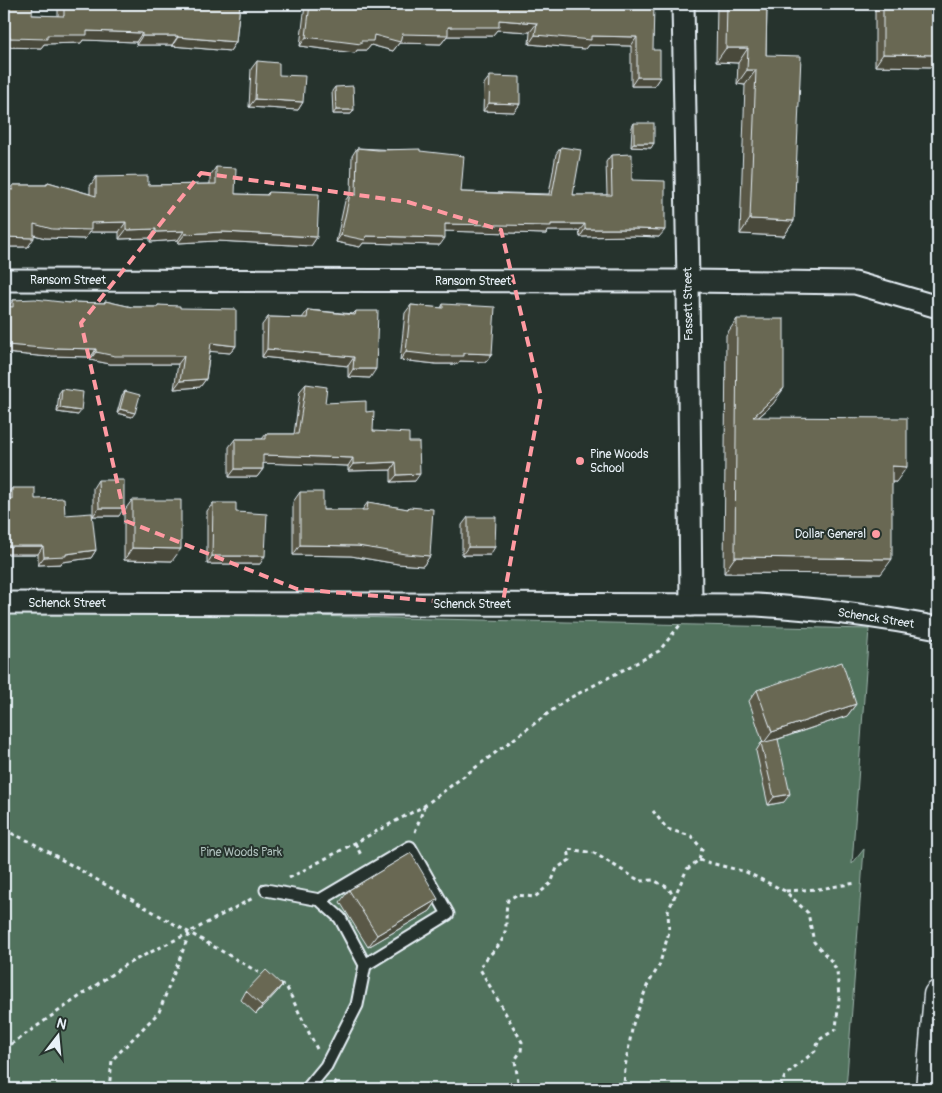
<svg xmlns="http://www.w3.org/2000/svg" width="942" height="1093" font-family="Pangolin,sans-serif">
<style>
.green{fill:#51725d;stroke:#9cb2aa}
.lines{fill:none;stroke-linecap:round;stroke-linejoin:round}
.lane-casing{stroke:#e8f1f8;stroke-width:15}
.street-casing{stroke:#e8f1f8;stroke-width:25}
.primary-casing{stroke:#e8f1f8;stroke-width:31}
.path{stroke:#e8f1f8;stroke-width:3;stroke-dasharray:4 4;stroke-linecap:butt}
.lane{stroke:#26332d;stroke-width:11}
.street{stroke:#26332d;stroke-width:21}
.primary{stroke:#26332d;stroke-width:28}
.wall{fill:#5a5947;stroke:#e8f1f8}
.shaded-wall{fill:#4a493a;stroke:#e8f1f8}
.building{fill:#696853;stroke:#e8f1f8}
.marked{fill:none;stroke:#ff9aa2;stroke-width:4;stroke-dasharray:10 6;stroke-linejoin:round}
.poi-dot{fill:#ff9aa2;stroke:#26332d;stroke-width:2}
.labels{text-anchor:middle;stroke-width:4;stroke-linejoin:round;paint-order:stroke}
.street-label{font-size:12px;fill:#e8f1f8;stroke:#26332d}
.poi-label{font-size:12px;fill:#e8f1f8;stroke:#26332d;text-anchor:start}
.park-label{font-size:12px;fill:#acbeba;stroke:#26332d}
</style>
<rect width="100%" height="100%" fill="#26332d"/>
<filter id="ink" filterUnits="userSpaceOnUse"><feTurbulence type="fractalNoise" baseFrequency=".02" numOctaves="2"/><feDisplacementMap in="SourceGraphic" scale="10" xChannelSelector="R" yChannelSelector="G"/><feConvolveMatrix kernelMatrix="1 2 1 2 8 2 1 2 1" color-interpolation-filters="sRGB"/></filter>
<g filter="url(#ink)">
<path class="green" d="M4,609L869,629L852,864L864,849L846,1089H4Z"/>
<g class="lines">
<defs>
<g id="lane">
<path d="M266,890L320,900L340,918L365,965L357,1005L326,1066L307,1089"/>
<path d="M320,900L410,847L448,914L365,965"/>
</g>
<g id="street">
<path d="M683,4L688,281L691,605"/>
<path d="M4,280L688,281L855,283L938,307"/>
<path d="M4,603L757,605C819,609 878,616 938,628"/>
</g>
<path id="primary" d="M930,1089L938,995"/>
</defs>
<use href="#lane" class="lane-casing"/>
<use href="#street" class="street-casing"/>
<use href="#primary" class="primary-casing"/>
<g class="path">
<path d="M4,830L31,842L265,976"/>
<path d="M415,832L424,807"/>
<path d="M355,843L362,857"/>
<path d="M699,860L746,872L785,891L808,913L814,942L832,962L837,971L839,998L836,1029L819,1040L815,1051L785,1076L780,1089"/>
<path d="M289,878L424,806L566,700L659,651L680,625"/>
<path d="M786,891L819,889L856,883"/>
<path d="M280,984L287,988L317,1049"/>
<path d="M4,1049L125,965L189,933"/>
<path d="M334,1081L339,1089"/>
<path d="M109,1089L112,1060L159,1012L190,932L253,898"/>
<path d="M519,1089L515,1060L521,1051L522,1042L480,969C485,957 496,951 502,940C509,927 504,913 508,900L516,895L535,897L551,883L557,868L570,860L568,849L594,853L640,881L653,880L669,888L674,899"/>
<path d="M624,1089L625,1067L633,1024L647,986L659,966L669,932L668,911L687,869L699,860L702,849L691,836L667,829L653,811"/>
</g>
<use href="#lane" class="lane"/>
<use href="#street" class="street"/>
<use href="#primary" class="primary"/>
</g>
<g class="wall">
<path d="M4,4L32,15L58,16V4H240L236,42L230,51L172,46V45H136V42L83,40L81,43L44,44L41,48L4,47Z"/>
<path d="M306,4H581L609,6L611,4L653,50L660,77L654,86H631V46L588,45L585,49L529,44L530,32L497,30L492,36H447L441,44L399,43L393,51L371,45L367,50H357L355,53L300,46L305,5Z"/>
<path d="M717,4H767L766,55L794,221L784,236L740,234L745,85L737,84L738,63L716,62Z"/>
<path d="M875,4H938L934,67L875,66Z"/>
<path d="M257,61L279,75L303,102L298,110L249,107L251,69Z"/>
<path d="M490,76L520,104L514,112L483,111L484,84Z"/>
<path d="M335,87L354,110L351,114H333L332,91Z"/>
<path d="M634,123L651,148L631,147L632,127Z"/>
<path d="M561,147L573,195H607L606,162L611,155L632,180L659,237L633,236L580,237L579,231H547L546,234L445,231L440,245L363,243L360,247L336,242L345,201L350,194H351L352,156L357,148L420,151L461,192L549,194L556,154Z"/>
<path d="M216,167L235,194L266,195L269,192L317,237L311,246L217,241L178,243V240L150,242V238L119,239V232H89L85,239L45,238L34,235L28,247H4V189L9,190L13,185H46L48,182L90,194V186L96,177L148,185L210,184V176Z"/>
<path d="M13,300L69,303L70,302L104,303L105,301L132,307H157L158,305L180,308L236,346L230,353L210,351L206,379L200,387L174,389L178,364H110L90,360L91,357L51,356L50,357L4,353V306L8,307Z"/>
<path d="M443,304L492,354L486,362L460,361L458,364H436L400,360L405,313L411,305L441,308Z"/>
<path d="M308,310L353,314L356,311L370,378L348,377V366L262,357V325L268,317L302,318Z"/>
<path d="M737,319L773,404L759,417L896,482H892L881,574L724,573L726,335Z"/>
<path d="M306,384L325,403L366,412L373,431L409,442L415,481L391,482V470L348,471V466L263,463V469L257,477H229V447L235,439H262L266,434H294L300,391Z"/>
<path d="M62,389L78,415L57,412L59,393Z"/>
<path d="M125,391L132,417L117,413L122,395Z"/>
<path d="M98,480L119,516H93V488Z"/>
<path d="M12,488L35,499L65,515L96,550L91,558L62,562L61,564L38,565V554H4V499H6V496Z"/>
<path d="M300,492L323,510H362L368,502L407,509L409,507L430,556L423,566L398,564L351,556L293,555V502Z"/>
<path d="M132,500L172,561L124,560V511Z"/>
<path d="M213,503L236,512L260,564H207V511Z"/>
<path d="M468,517L490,555H462V525Z"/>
<path d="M757,690L856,704L847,716L776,740L784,802L768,805L756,751L761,743H763L749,701Z"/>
<path d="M349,890L438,899L430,911L368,947L340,902Z"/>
<path d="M282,985L276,993L256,1014L241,1000L246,991Z"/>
</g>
<g class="shaded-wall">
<path d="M499,20L537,23L530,32L497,30L492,36H447L441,44L399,43L393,51L371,45L367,50H357L355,53L300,46L306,37L374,35L402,34Z"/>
<path d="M87,31L142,33L136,42L83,40L81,43L44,44L41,48L4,47V45L9,38Z"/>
<path d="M4,32H9L4,39Z"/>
<path d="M535,35L591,36L637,37L631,46L588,45L585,49L529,44Z"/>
<path d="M142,36H178L172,45H136Z"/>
<path d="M178,37L236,42L230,51L172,46Z"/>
<path d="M726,48H748L738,63L716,62Z"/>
<path d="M883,54L938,55V60L934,67L875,66Z"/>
<path d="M747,70H756L745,85L737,84Z"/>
<path d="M637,77H660L654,86H631Z"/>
<path d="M255,99L303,102L298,110L249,107Z"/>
<path d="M489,103L520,104L514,112L483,111Z"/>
<path d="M336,110H354L351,114H333Z"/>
<path d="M634,143H654L651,148L631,147Z"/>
<path d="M750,219L794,221L784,236L740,234Z"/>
<path d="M126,222L119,232H89L85,239L45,238L28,233L34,224Z"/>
<path d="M445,224H585L579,231H547L546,234L440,231Z"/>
<path d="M156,229L150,238L119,239L126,230Z"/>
<path d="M585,229H638L665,230L659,237L633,236L580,237Z"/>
<path d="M184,231L178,240L150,242L156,232Z"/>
<path d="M223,232L317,237L311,246L217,241L178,243L185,234Z"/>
<path d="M341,235L366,236L445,238L440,245L363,243L360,247L336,242Z"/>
<path d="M4,237L34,238L28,247H4Z"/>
<path d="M211,343L236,346L230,353L205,351Z"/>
<path d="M6,345L56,348L96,349L91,357L51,356L50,357L4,353V347Z"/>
<path d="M267,349L354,357L348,366L262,357Z"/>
<path d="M96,352L184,356L178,364H110L90,360Z"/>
<path d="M406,352L464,353L492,354L486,362L460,361L458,364H436L400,360Z"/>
<path d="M353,369H376L370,378L348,377Z"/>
<path d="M206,379L200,387L174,389L180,381Z"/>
<path d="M784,388L773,404L742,432L753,417Z"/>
<path d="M60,408L81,411L78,415L57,412Z"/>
<path d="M120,409L135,413L132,417L117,413Z"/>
<path d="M263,455L353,458L348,466L257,463Z"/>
<path d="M396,462L391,470L348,471L353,464Z"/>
<path d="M892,466L907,467L896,482H882Z"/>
<path d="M235,469H263L257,477H229Z"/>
<path d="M420,474L415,481L391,482L397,475Z"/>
<path d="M99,508H124L119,516H93Z"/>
<path d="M300,545L358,546L430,556L423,566L398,564L351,556L293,555Z"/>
<path d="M6,546H43L38,554H4V548Z"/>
<path d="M468,547H495L490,555H462Z"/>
<path d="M132,548L181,549L172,561L124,560Z"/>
<path d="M96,550L91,558L62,562L61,564L38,565L44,557Z"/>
<path d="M212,556H265L260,564H207Z"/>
<path d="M735,557L892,559L881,574L724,573Z"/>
<path d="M856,704L847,716L763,744L772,732Z"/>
<path d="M790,794L784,802L768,805L774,797Z"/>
<path d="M438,899L430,911L368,947L377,935Z"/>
<path d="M282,985L276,993L256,1014L262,1006Z"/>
</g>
<g class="building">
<path d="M4,4H33L32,15L64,16V4H240L236,42L178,37V36H142V33L87,31V35H47V39L9,38V32H4Z"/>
<path d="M310,4H416L422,6V4H581L611,6V4H654L653,50H660V77H637V37L591,36V40L535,35L537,23L499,20V27H448V35L402,34L400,42L374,35L373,41H361V44L306,37Z"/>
<path d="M727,4H767L766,55L801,56L794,221L750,219L756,70H747L748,48H726Z"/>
<path d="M883,4H938V55L883,54Z"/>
<path d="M257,61L279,63V75L305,76L303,102L255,99Z"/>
<path d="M490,76L520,77V104L489,103Z"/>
<path d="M353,86L354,110H336L335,87Z"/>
<rect x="634" y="123" width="20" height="20"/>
<path d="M561,147L581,150L573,195H612L611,155L632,154V180L665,181V230L638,229H585V224H551V226L445,224V238L366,236L365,240L341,235L350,194L356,195L357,148L378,150L420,149V151L464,156L461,192L552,195Z"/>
<path d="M216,167L236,168L235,194L268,195L269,192L319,194L317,237L223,232L185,234L184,231L156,232V229L126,230V222L91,223V230L52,229L34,224V238L4,237V189L13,190V185H47L48,182L96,196V177L148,176V185L216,184Z"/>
<path d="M35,299L70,303V302L105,303V301L132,307H158V305L180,306V308L236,309V346L211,343L206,379L180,381L184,356H115L96,352V349L56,348L55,349L6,345V347H4V306L13,307V300Z"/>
<path d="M443,304L495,307L492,354L464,353V356H442L406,352L411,305L443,308Z"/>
<path d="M308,310L355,315L356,311H378L376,369H353L354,357L267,349L268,317L307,318Z"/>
<path d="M737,319H784V388L753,417L907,418V467L892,466V559L735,557Z"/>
<path d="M306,384L327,387L325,403L366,401V412L374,411L373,431L409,433V442H419L420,474L397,475L396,462L353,464V458L263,455V469H235V439H266V434H298Z"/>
<path d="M62,389L83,392L81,411L60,408Z"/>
<path d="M125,391L140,395L135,413L120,409Z"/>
<path d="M98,480H124V508H99Z"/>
<path d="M12,488H35V499L64,498L65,515L92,513L96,550L66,554V556L44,557L43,546H6V548H4V499H12Z"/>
<path d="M300,492H323V510H367L368,502L408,509L409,507L433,509L430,556L405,554L358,546L300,545Z"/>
<path d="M132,500H181V549L132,548Z"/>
<path d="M213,503H236V512L267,514L265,556H212Z"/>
<path d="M468,517H496L495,547H468Z"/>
<path d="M842,662L856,704L772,732L757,690Z"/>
<path d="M778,739L790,794L774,797L761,743Z"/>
<path d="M411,853L438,899L377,935L349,890Z"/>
<path d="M266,970L282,985L262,1006L246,991Z"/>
<path d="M411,1082L416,1089H399Z"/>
</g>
</g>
<path class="marked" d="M201,173L408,202L501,230L541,397L502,607L297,589L126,521L81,323Z"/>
<g class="poi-dot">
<circle cx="580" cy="461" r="5"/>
<circle cx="876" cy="534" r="5"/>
</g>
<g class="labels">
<g class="street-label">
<text x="68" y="284">Ransom Street</text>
<text x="473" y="285">Ransom Street</text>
<text transform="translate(688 304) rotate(-91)" y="4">Fassett Street</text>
<text x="67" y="607">Schenck Street</text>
<text x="472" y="608">Schenck Street</text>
<text transform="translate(876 618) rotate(9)" y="4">Schenck Street</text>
</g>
<g class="poi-label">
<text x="590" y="458">Pine Woods<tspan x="590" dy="14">School</tspan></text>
<text x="866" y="538" text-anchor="end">Dollar General</text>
</g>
<g class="park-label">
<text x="241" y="856">Pine Woods Park</text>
</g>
</g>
<rect width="942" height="1093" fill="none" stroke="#26332d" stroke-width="20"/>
<rect x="10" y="10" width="922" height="1073" fill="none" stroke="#e8f1f8" stroke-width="2" filter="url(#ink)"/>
<g transform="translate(58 1036) rotate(16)" stroke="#26332d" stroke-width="4" paint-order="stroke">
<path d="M0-4L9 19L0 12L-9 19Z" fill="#e8f1f8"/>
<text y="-8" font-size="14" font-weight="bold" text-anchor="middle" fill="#e8f1f8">N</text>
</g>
</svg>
